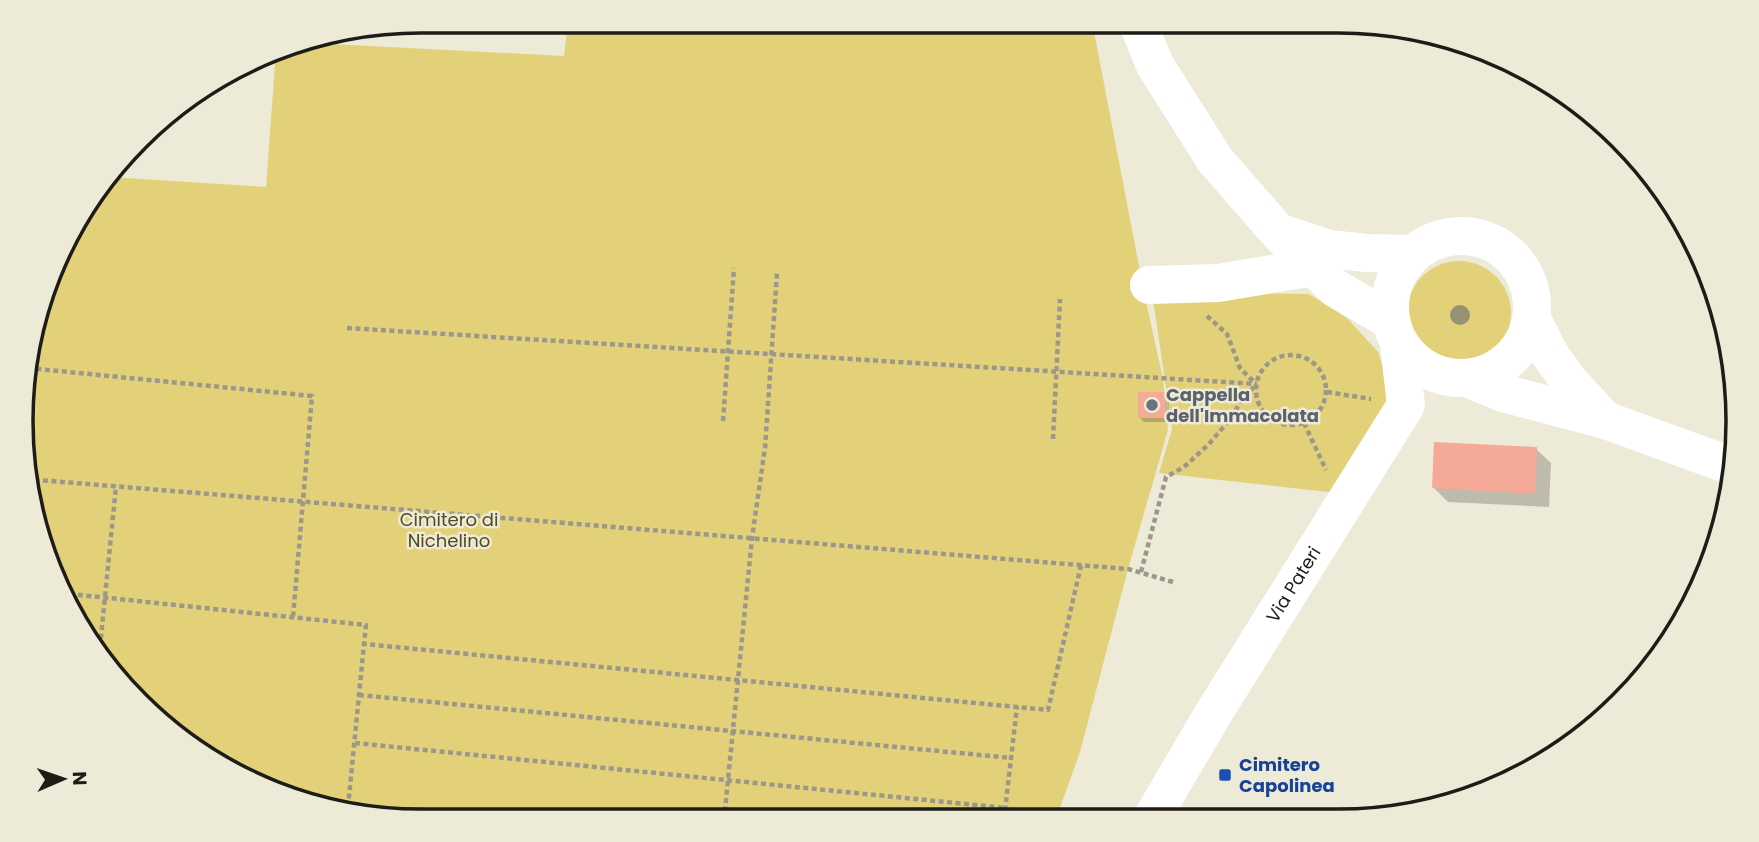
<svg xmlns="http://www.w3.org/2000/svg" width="1759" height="842" font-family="Poppins,sans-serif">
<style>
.green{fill:#e3d179}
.shadow{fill:#0003}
.building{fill:#f5aa97}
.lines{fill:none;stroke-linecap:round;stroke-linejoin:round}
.path{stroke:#9b988b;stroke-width:4.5;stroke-dasharray:5 3.5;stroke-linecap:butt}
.minor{stroke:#fff;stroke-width:38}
.tree{fill:#989274}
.worship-dot{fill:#6b7280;stroke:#eeead8;stroke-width:2.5}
.transit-dot{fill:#1a4fb4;stroke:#eeead8;stroke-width:2.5}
.labels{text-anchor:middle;stroke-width:5;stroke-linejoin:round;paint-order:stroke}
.worship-label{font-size:18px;font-weight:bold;fill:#5b616d;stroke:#eeead8;text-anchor:start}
.park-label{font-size:18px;fill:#524a23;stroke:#eeead8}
.street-label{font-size:18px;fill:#1e1c16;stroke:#eeead8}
.transit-label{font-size:18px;font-weight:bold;fill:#164399;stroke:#eeead8;text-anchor:start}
.rim{fill:none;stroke:#1e1c16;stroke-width:3.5}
</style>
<rect width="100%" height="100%" fill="#eeead8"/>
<g class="green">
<path d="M568,21H1092L1144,292L1163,379L1168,430L1128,569L1080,752L1056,819L421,821L268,790L157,721L62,598L24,474L29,343L88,199L109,177L266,187L276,51L292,42L564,56Z"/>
<circle cx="1459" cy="313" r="52"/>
<path d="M1152,292L1309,294L1347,318L1378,352L1387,379L1388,406L1337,493L1159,473L1172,429Z"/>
</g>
<g class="shadow">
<path d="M1164,394L1169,398V422H1144L1140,418Z"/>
<path d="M1536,449L1551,463L1549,507L1448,502L1434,488Z"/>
</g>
<g class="building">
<path d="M1138,392H1165L1166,418H1138Z"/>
<path d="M1434,442L1537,447L1535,494L1432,488Z"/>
</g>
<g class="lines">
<g class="path">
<path d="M1207,316L1227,334L1240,368L1256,384"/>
<path d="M347,328L1257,384"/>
<circle cx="1291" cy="390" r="35"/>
<path d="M28,368L312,396L293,617"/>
<path d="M1327,392L1371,399"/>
<path d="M723,421L734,268"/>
<path d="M1304,423L1326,470"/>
<path d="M1053,439L1060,299"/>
<path d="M26,479L1128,569L1173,582"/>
<path d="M1141,572L1166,477L1184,467L1209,444L1232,417L1242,399L1256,385"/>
<path d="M61,593L366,625L364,644"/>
<path d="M100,647L116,486"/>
<path d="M359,695L1011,758"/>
<path d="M355,743L1006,808"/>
<path d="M348,807L364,644L1048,710L1081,565"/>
<path d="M398,816L440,821"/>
<path d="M1004,819L1017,707"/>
<path d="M724,820L752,538L765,448L777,273"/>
</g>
<g class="minor">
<path d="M1137,21L1155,65L1215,160L1278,232L1335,288L1390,320"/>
<path d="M1284,234L1329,249L1367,253L1413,254"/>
<circle cx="1461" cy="307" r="71"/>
<path d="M1149,285L1218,283L1314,267"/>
<path d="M1532,319L1550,355L1570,382L1605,420"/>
<path d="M1469,379L1503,393L1605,420L1729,465"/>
<path id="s1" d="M1152,818L1213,714L1406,405L1399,344"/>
</g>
</g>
<circle class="tree" cx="1460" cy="315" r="10"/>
<circle class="worship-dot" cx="1152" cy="405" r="7"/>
<rect class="transit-dot" x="1218" y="768" width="14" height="14" rx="3.5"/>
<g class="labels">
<g class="worship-label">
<text x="1166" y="401">Cappella<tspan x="1166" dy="21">dell'Immacolata</tspan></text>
</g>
<g class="park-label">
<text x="449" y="526">Cimitero di<tspan x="449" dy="21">Nichelino</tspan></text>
</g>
<g class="street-label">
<text dy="6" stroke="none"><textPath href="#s1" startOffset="273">Via Pateri</textPath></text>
</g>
<g class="transit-label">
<text x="1239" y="771">Cimitero<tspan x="1239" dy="21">Capolinea</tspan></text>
</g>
</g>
<path d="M0 0H1759V842H0ZM421 33H1338A388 388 0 0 1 1726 421V421A388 388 0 0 1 1338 809H421A388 388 0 0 1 33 421V421A388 388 0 0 1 421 33Z" fill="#eeead8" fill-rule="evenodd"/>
<path class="rim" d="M421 33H1338A388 388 0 0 1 1726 421V421A388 388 0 0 1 1338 809H421A388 388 0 0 1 33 421V421A388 388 0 0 1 421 33Z"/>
<g transform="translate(63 779) rotate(88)" stroke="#eeead8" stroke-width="5" paint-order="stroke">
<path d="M0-5L12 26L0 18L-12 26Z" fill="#1e1c16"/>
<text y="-10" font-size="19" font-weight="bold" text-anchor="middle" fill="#1e1c16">N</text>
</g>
</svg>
